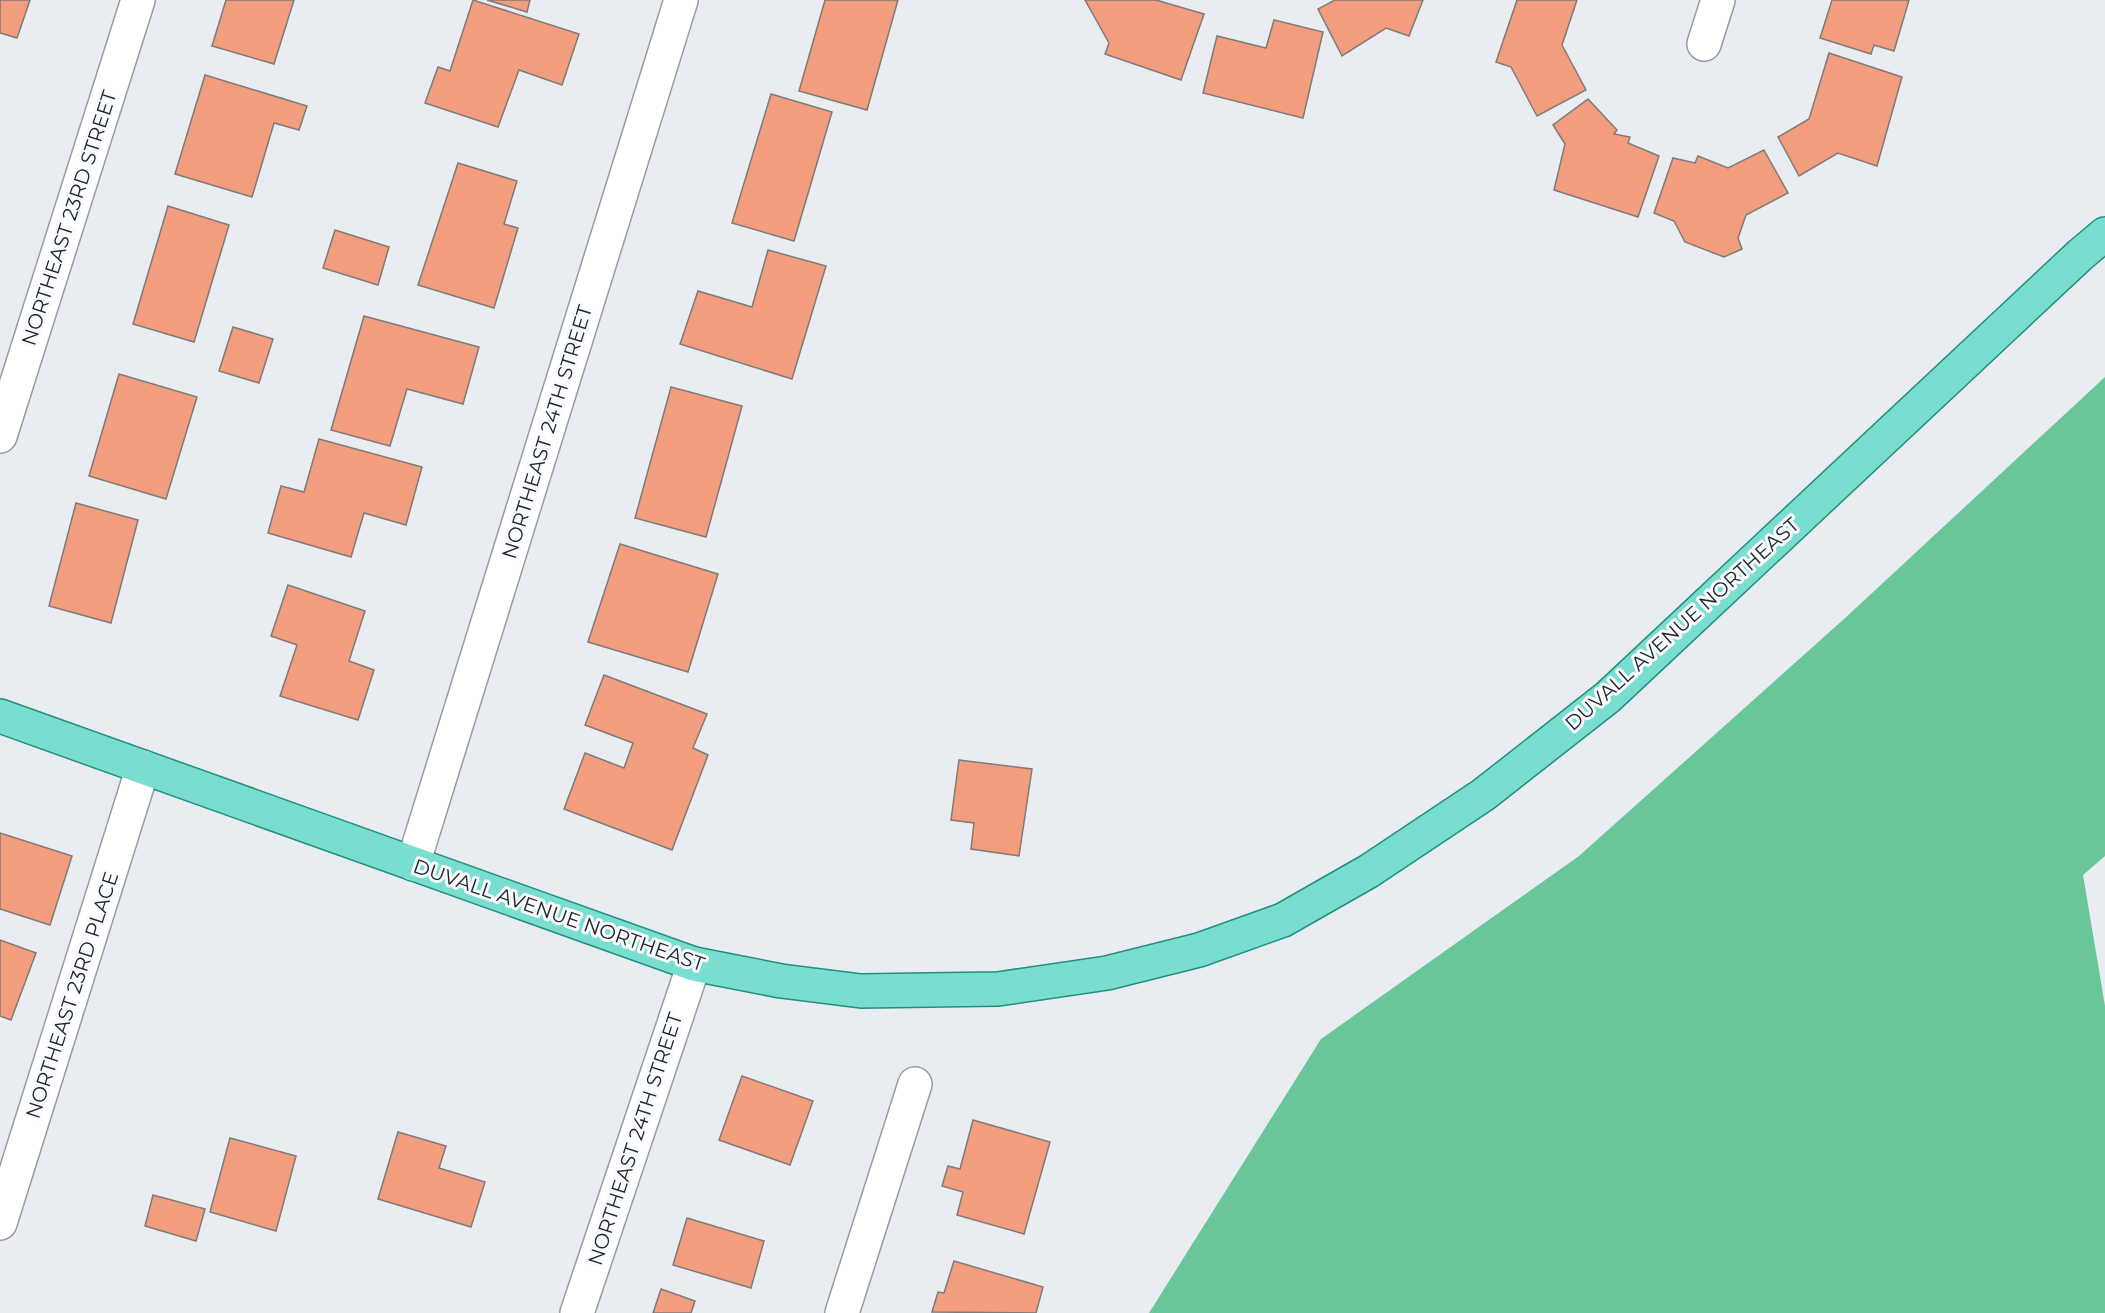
<svg xmlns="http://www.w3.org/2000/svg" width="2105" height="1313" font-family="Montserrat,sans-serif">
<style>
.forest{fill:#68c699}
.building{fill:#f29d7d;stroke:#807a78;stroke-width:1.5}
.lines{fill:none;stroke-linecap:round;stroke-linejoin:round}
.street-casing{stroke:#989ba0;stroke-width:36}
.primary-casing{stroke:#218f81;stroke-width:36}
.street{stroke:#fff;stroke-width:33}
.primary{stroke:#79ded0;stroke-width:33}
.labels{text-anchor:middle;stroke-width:6;stroke-linejoin:round;paint-order:stroke}
.street-label{font-size:20px;fill:#242527;stroke:#f7fafe}
</style>
<rect width="100%" height="100%" fill="#e9edf2"/>
<path class="forest" d="M2105,377V856L2083,875L2105,1006V1313H1149L1321,1039L1579,856L1844,619Z"/>
<g class="building">
<path d="M0,0H30L17,38L0,33Z"/>
<path d="M226,0H294L274,64L212,46Z"/>
<path d="M473,0L579,34L562,85L519,70L498,127L425,103L438,67L450,71Z"/>
<path d="M487,0H530L527,12Z"/>
<path d="M825,0H898L867,110L799,91Z"/>
<path d="M1085,0H1156L1204,14L1181,80L1105,54L1109,43Z"/>
<path d="M1335,0H1423L1409,36L1386,28L1342,56L1318,9Z"/>
<path d="M1517,0H1577L1562,45L1586,90L1537,116L1511,67L1496,62Z"/>
<path d="M1832,0H1909L1894,51L1874,45L1871,54L1820,38Z"/>
<path d="M1274,20L1323,32L1303,118L1203,93L1217,36L1266,48Z"/>
<path d="M1829,53L1902,77L1877,166L1838,153L1799,176L1778,137L1809,119Z"/>
<path d="M205,75L307,106L299,130L274,123L252,197L175,174Z"/>
<path d="M771,94L832,112L794,241L732,223Z"/>
<path d="M1588,99L1617,130L1614,134L1630,137L1628,143L1659,156L1638,217L1554,190L1565,144L1553,125Z"/>
<path d="M1764,150L1788,193L1746,215L1738,238L1742,249L1724,257L1685,242L1674,221L1654,213L1673,158L1695,163L1698,156L1728,168Z"/>
<path d="M458,163L517,181L504,224L518,228L494,308L418,285Z"/>
<path d="M168,206L229,225L194,342L133,324Z"/>
<path d="M335,230L389,247L378,285L323,268Z"/>
<path d="M768,250L826,266L792,379L680,344L698,291L752,307Z"/>
<path d="M364,316L479,347L463,404L407,389L390,446L331,430Z"/>
<path d="M233,327L273,339L259,383L219,371Z"/>
<path d="M119,374L197,397L166,499L89,476Z"/>
<path d="M671,387L742,406L706,537L635,518Z"/>
<path d="M319,439L422,467L406,525L364,513L351,557L268,533L281,486L304,492Z"/>
<path d="M76,503L138,520L111,623L49,606Z"/>
<path d="M620,544L718,574L688,672L588,642Z"/>
<path d="M288,585L365,611L349,661L374,670L358,720L280,696L297,645L271,636Z"/>
<path d="M604,675L707,714L693,748L708,755L672,850L564,809L585,753L624,768L633,743L585,725Z"/>
<path d="M959,760L1032,769L1019,856L971,849L974,823L951,820Z"/>
<path d="M0,833L72,856L50,925L0,909Z"/>
<path d="M0,940L36,953L11,1020L0,1016Z"/>
<path d="M742,1076L813,1101L790,1165L719,1140Z"/>
<path d="M973,1120L1050,1142L1024,1234L957,1215L963,1192L942,1186L948,1166L960,1169Z"/>
<path d="M398,1132L446,1146L439,1168L485,1182L471,1227L378,1199Z"/>
<path d="M230,1138L296,1156L276,1231L210,1212Z"/>
<path d="M153,1195L205,1209L196,1241L145,1226Z"/>
<path d="M687,1218L764,1241L751,1288L673,1265Z"/>
<path d="M954,1261L1043,1287L1036,1313L932,1312L938,1292L944,1293Z"/>
<path d="M661,1289L695,1301L691,1313H653Z"/>
</g>
<g class="lines">
<defs>
<g id="street">
<path d="M1704,44L1718,0"/>
<path d="M0,436L138,0"/>
<path d="M413,864L681,0"/>
<path d="M0,1223L143,767"/>
<path d="M577,1313L694,964"/>
<path d="M842,1313L915,1084"/>
</g>
<path id="primary" d="M0,716L694,964L781,981L861,991L998,989L1107,973L1199,950L1283,920L1369,871L1483,795L1608,697L2080,255L2105,234"/>
</defs>
<use href="#street" class="street-casing"/>
<use href="#primary" class="primary-casing"/>
<use href="#street" class="street"/>
<use href="#primary" class="primary"/>
</g>
<g class="labels">
<g class="street-label">
<text transform="translate(69 218) rotate(-72)" y="7">NORTHEAST 23RD STREET</text>
<text transform="translate(547 432) rotate(-73)" y="7">NORTHEAST 24TH STREET</text>
<text transform="translate(1682 624) rotate(-42)" y="7">DUVALL AVENUE NORTHEAST</text>
<text transform="translate(559 915) rotate(19)" y="7">DUVALL AVENUE NORTHEAST</text>
<text transform="translate(72 995) rotate(-72)" y="7">NORTHEAST 23RD PLACE</text>
<text transform="translate(635 1139) rotate(-72)" y="7">NORTHEAST 24TH STREET</text>
</g>
</g>
</svg>
